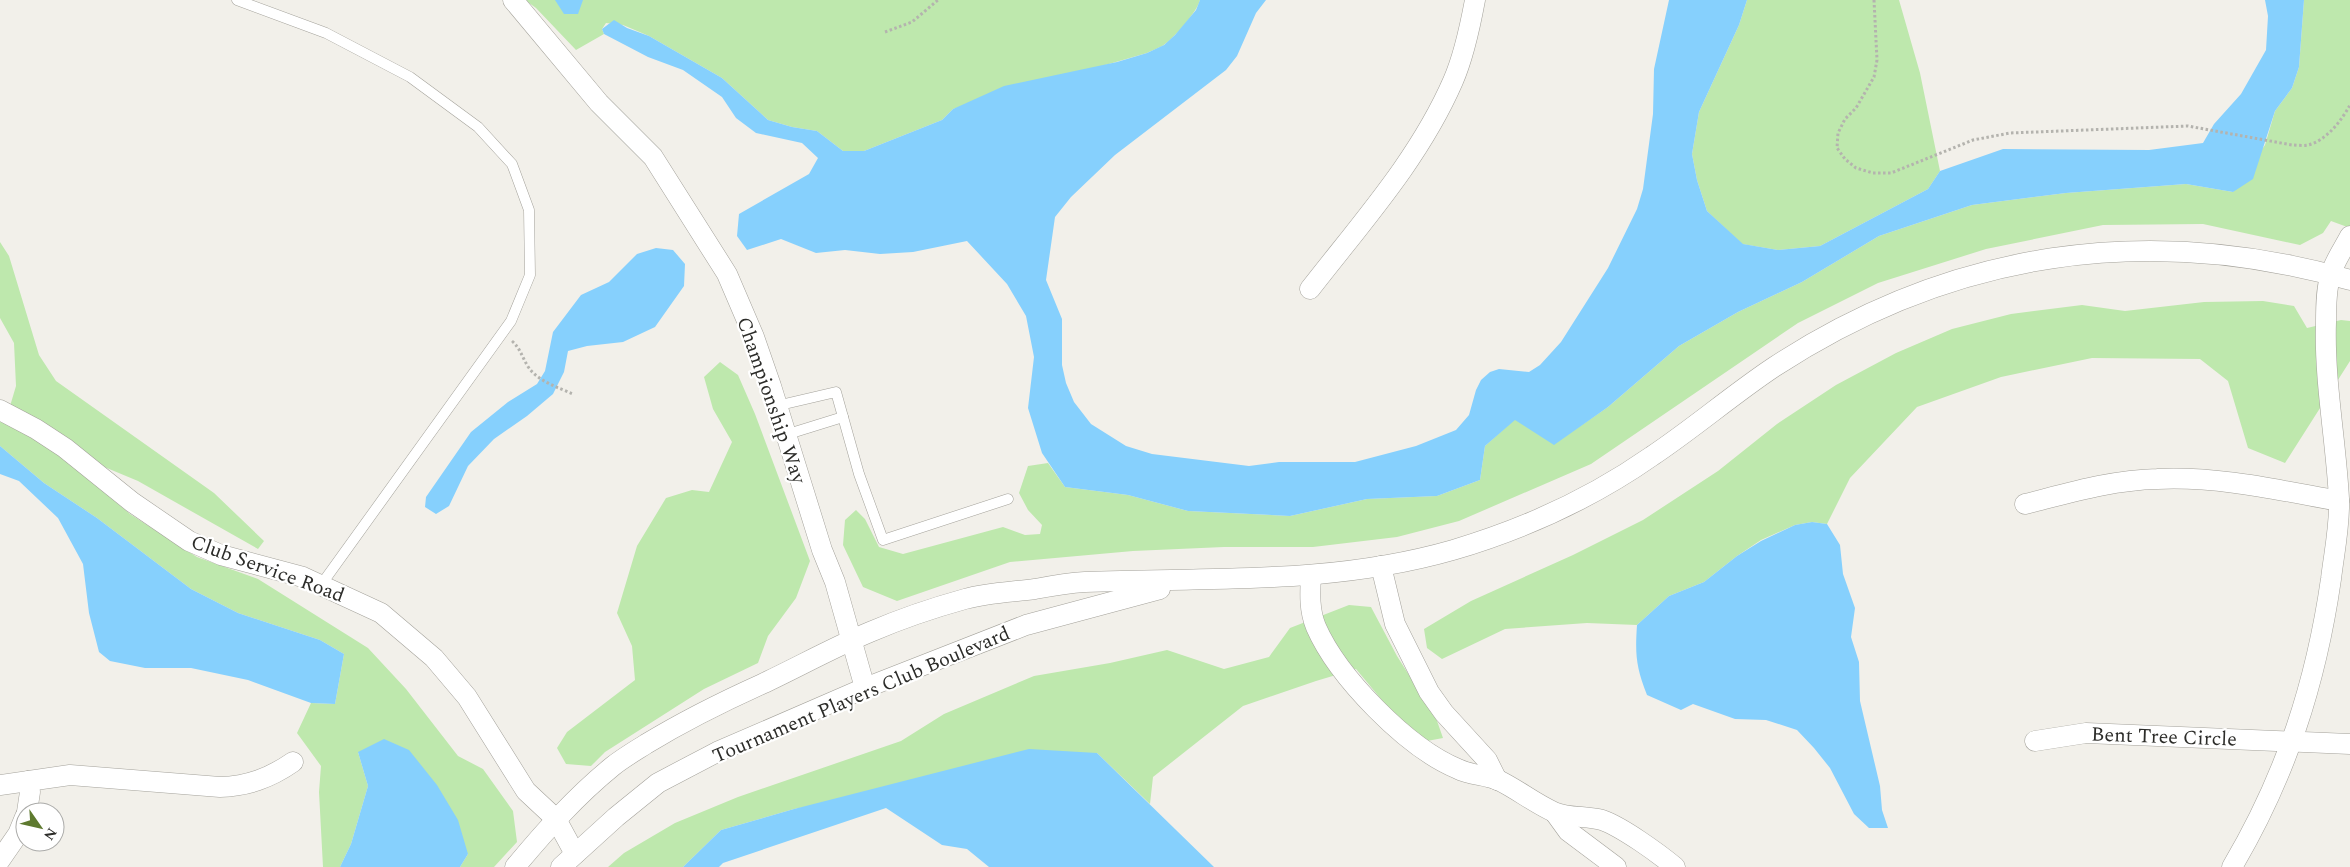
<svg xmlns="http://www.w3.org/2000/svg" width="2350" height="867" font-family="Spectral,serif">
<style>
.green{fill:#bee8ad}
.water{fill:#86d0fd}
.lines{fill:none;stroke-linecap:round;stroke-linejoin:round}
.lane-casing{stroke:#a4a29b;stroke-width:11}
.street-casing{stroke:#a4a29b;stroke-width:21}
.path{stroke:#b4b3ae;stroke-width:3;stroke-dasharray:2.5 2.5;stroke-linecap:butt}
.lane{stroke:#fff;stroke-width:10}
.street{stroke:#fff;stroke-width:20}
.labels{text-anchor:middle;stroke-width:4.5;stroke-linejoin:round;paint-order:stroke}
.street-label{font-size:20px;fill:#2c2c29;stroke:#fff}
</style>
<rect width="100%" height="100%" fill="#f2f0ea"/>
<g class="green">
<path d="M525,0H1200C1197,12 1175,37 1165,44C1160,48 1152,50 1147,53L953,109L942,120L864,151H843L817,131L792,127L768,120L722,78L649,36L623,25L606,23L602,29L604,34L576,50L536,8Z"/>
<path d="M1747,0H1899L1920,73L1940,171L1928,189L1820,246L1778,250L1742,244L1707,211L1697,180L1692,154L1699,112L1739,25Z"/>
<path d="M2304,0H2350V228L2331,221L2323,233L2300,245L2203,224L2103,225L1986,249L1878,283L1798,323L1591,464L1459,521L1397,537L1313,547H1224L1133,551L1010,562L897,601L863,587L843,545L845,520L856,510L865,519L879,547L903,554L1003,527L1025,535L1040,534L1042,525L1028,510L1019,493L1028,466L1048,463L1065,487L1128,495L1188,511L1290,516L1367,499L1437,496L1480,480L1485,446L1515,419L1554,444L1608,407L1679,346L1738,312L1802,282L1879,236L1972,205L2066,193L2186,184L2233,192L2265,145L2275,111L2292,88L2299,67Z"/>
<path d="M0,242L9,256L39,355L56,381L214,493L264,541L258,549L138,481L102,466L101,489L130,514L197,557L258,579L368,648L406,689L458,756L483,769L513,811L517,842L494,867H460L468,854L358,752L368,786L351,844L340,867H323L319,792L321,766L297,733L311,703L335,704L344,654L320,640L238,613L191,589L97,518L44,483L0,446V422L5,423L16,386L14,343L0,318Z"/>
<path d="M2263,301L2294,306L2307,328L2341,320L2350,321V361L2285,463L2248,448L2228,381L2200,359L2092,358L2001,377L1917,407L1850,478L1827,524L1812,522L1795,525L1761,540L1737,556L1704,582L1669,596L1637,625L1587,623L1505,629L1442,659L1427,648L1424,629L1471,601L1573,555L1643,520L1718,471L1777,424L1836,385L1896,353L1952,329L2011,314L2082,305L2125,311L2204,302Z"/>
<path d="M720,362L738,375L755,414L810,561L796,598L768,636L758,663L704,689L605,752L591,766L566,764L557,748L567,732L635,680L632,646L617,613L637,546L666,498L692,490L709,492L732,442L713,409L704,377Z"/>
<path d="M1349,605L1371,607L1397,656L1436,718L1443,738L1427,741L1396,717L1356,669L1316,681L1243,706L1153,777L1150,804L1097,753L794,809L721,830L683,867H608L624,853L675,823L738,797L901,741L944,714L1034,676L1110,663L1167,650L1224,669L1269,657L1290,628Z"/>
</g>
<g class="water">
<path d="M555,0H583L578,14H564Z"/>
<path d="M1200,0H1266L1256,13L1237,56L1226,70L1115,155L1071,197L1055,217L1046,280L1062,319V365L1066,383L1074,402L1091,424L1126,446L1152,454L1249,466L1279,462H1355L1416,446L1456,430L1469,415L1476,390L1481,380L1490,372L1499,369L1529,372L1540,365L1561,342L1608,268L1637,209L1643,189L1653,114L1654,69L1669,0H1747L1739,25L1699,112L1692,154L1697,180L1707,211L1743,244L1778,250L1820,246L1928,189L1940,171L2003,149L2149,150L2203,143L2214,124L2241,94L2266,50L2268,16L2265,0H2304L2299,67L2292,88L2275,111L2253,179L2233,192L2186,184L2066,193L1972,205L1879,236L1802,282L1738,312L1679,346L1608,407L1554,445L1515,420L1485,446L1480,480L1437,496L1367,499L1290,516L1188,511L1128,495L1065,487L1042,453L1028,408L1034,357L1026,316L1007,284L967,241L913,252L880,254L845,250L816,253L781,239L747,250L737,236L739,214L809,174L818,158L802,143L756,133L736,118L722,97L683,70L648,57L604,34L602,29L614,20L627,28L649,36L722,78L768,120L792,127L817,131L843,151H864L942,120L953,109L1004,86L1117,62L1147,53L1164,45L1175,35L1196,10Z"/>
<path d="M656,248L673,250L685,264L684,286L655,327L623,342L587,346L568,351L564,372L553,394L527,416L494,439L468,466L449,506L436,514L425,507L426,497L471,432L508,402L537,384L545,371L553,332L581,295L609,282L637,254Z"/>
<path d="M0,446L44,483L97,518L191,589L238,613L320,640L344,654L335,704L311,703L248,680L191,668H145L110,661L99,652L89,613L83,564L58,518L19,481L0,474Z"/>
<path d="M1812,522L1827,524L1840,545L1843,574L1855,608L1851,637L1859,662L1860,701L1880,786L1882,810L1888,828H1869L1854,814L1830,768L1814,748L1797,730L1766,720L1735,719L1693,704L1681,710L1647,695C1636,667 1635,655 1637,625L1669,596L1704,582L1737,556L1761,541L1795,525Z"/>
<path d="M384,739L409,750L437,785L458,820L468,854L460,867H340L351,844L368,786L358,752Z"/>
<path d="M1029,749L1097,753L1214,867H989L967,849L942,845L886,808L723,863L719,867H683L721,830L794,809Z"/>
</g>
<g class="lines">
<defs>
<g id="lane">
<path d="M237,0L326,33L410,77L478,127L512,164L529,210L530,275L511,321L321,585"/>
<path d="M776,406L836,392L859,474L883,540L1008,499"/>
<path d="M785,435L843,417"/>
</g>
<g id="street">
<path d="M513,0L599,103L653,157L727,274L754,337L771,386L822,550L835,582L865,688"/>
<path d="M1310,289C1362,222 1419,159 1453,81C1464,56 1470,27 1475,0"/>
<path d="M0,410L36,429L65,448L132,502L189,541L221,555L303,577L381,613L434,658L467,697L526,791L556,819L575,854"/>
<path d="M2025,504C2069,493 2112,480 2157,479C2218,476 2278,490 2339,501"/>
<path d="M1381,566L1395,624L1429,692L1444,713L1487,760L1497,780"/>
<path d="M1311,575C1310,593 1309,610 1316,627C1338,677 1407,748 1458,769C1470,775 1485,775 1498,780C1517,789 1534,803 1554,812C1568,818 1587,816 1602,820C1622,827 1658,853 1675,867"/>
<path d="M2035,741L2086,733L2350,744"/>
<path d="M0,785L70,775L220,787C248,786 270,778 293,762"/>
<path d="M27,812L30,792L28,781"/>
<path d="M1555,813L1568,831L1616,867"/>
<path d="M0,860L18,834L25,817"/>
<path d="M515,867C545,831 576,796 613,766C623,758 635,751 646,744C684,721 722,702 762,684C798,667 834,647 870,632C898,620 936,607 965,599C987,593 1012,592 1035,589C1051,586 1068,583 1085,582C1210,577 1331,585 1453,550C1524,529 1592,498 1652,456C1694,428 1732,395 1774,367C1951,251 2147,222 2350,280"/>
<path d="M561,867L616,817L658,783L717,752L865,688L1026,625L1160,589"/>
<path d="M2232,867C2286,776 2316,683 2331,579C2334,553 2340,526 2339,499C2336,440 2324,381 2326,322C2326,307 2326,291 2330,277C2333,263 2344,248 2350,236"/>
</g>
</defs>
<use href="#lane" class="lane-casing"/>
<use href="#street" class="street-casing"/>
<g class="path">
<path d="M1874,0L1877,60L1874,77L1856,108L1845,119L1838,133L1837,148L1845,159L1856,168L1873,173H1891L1973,140L2010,133L2188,126L2292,145C2297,145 2303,146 2308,145C2326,141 2342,120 2350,105"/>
<path d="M885,32L912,22L938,0"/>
<path d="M512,341C521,349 522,358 529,368C538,381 559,388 573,394"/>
</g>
<use href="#lane" class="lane"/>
<use href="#street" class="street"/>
</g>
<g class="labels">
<g class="street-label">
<text transform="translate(772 400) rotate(71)" y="7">Championship Way</text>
<text transform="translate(268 568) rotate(20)" y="7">Club Service Road</text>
<text transform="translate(861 694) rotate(-23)" y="7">Tournament Players Club Boulevard</text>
<text transform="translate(2164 736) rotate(2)" y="7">Bent Tree Circle</text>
</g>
</g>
<g transform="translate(40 827) rotate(124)"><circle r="24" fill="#ffffff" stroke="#ababa9"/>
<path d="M0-4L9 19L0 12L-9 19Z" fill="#5e7a2f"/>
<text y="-8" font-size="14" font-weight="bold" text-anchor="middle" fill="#2c2c29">N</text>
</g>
</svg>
